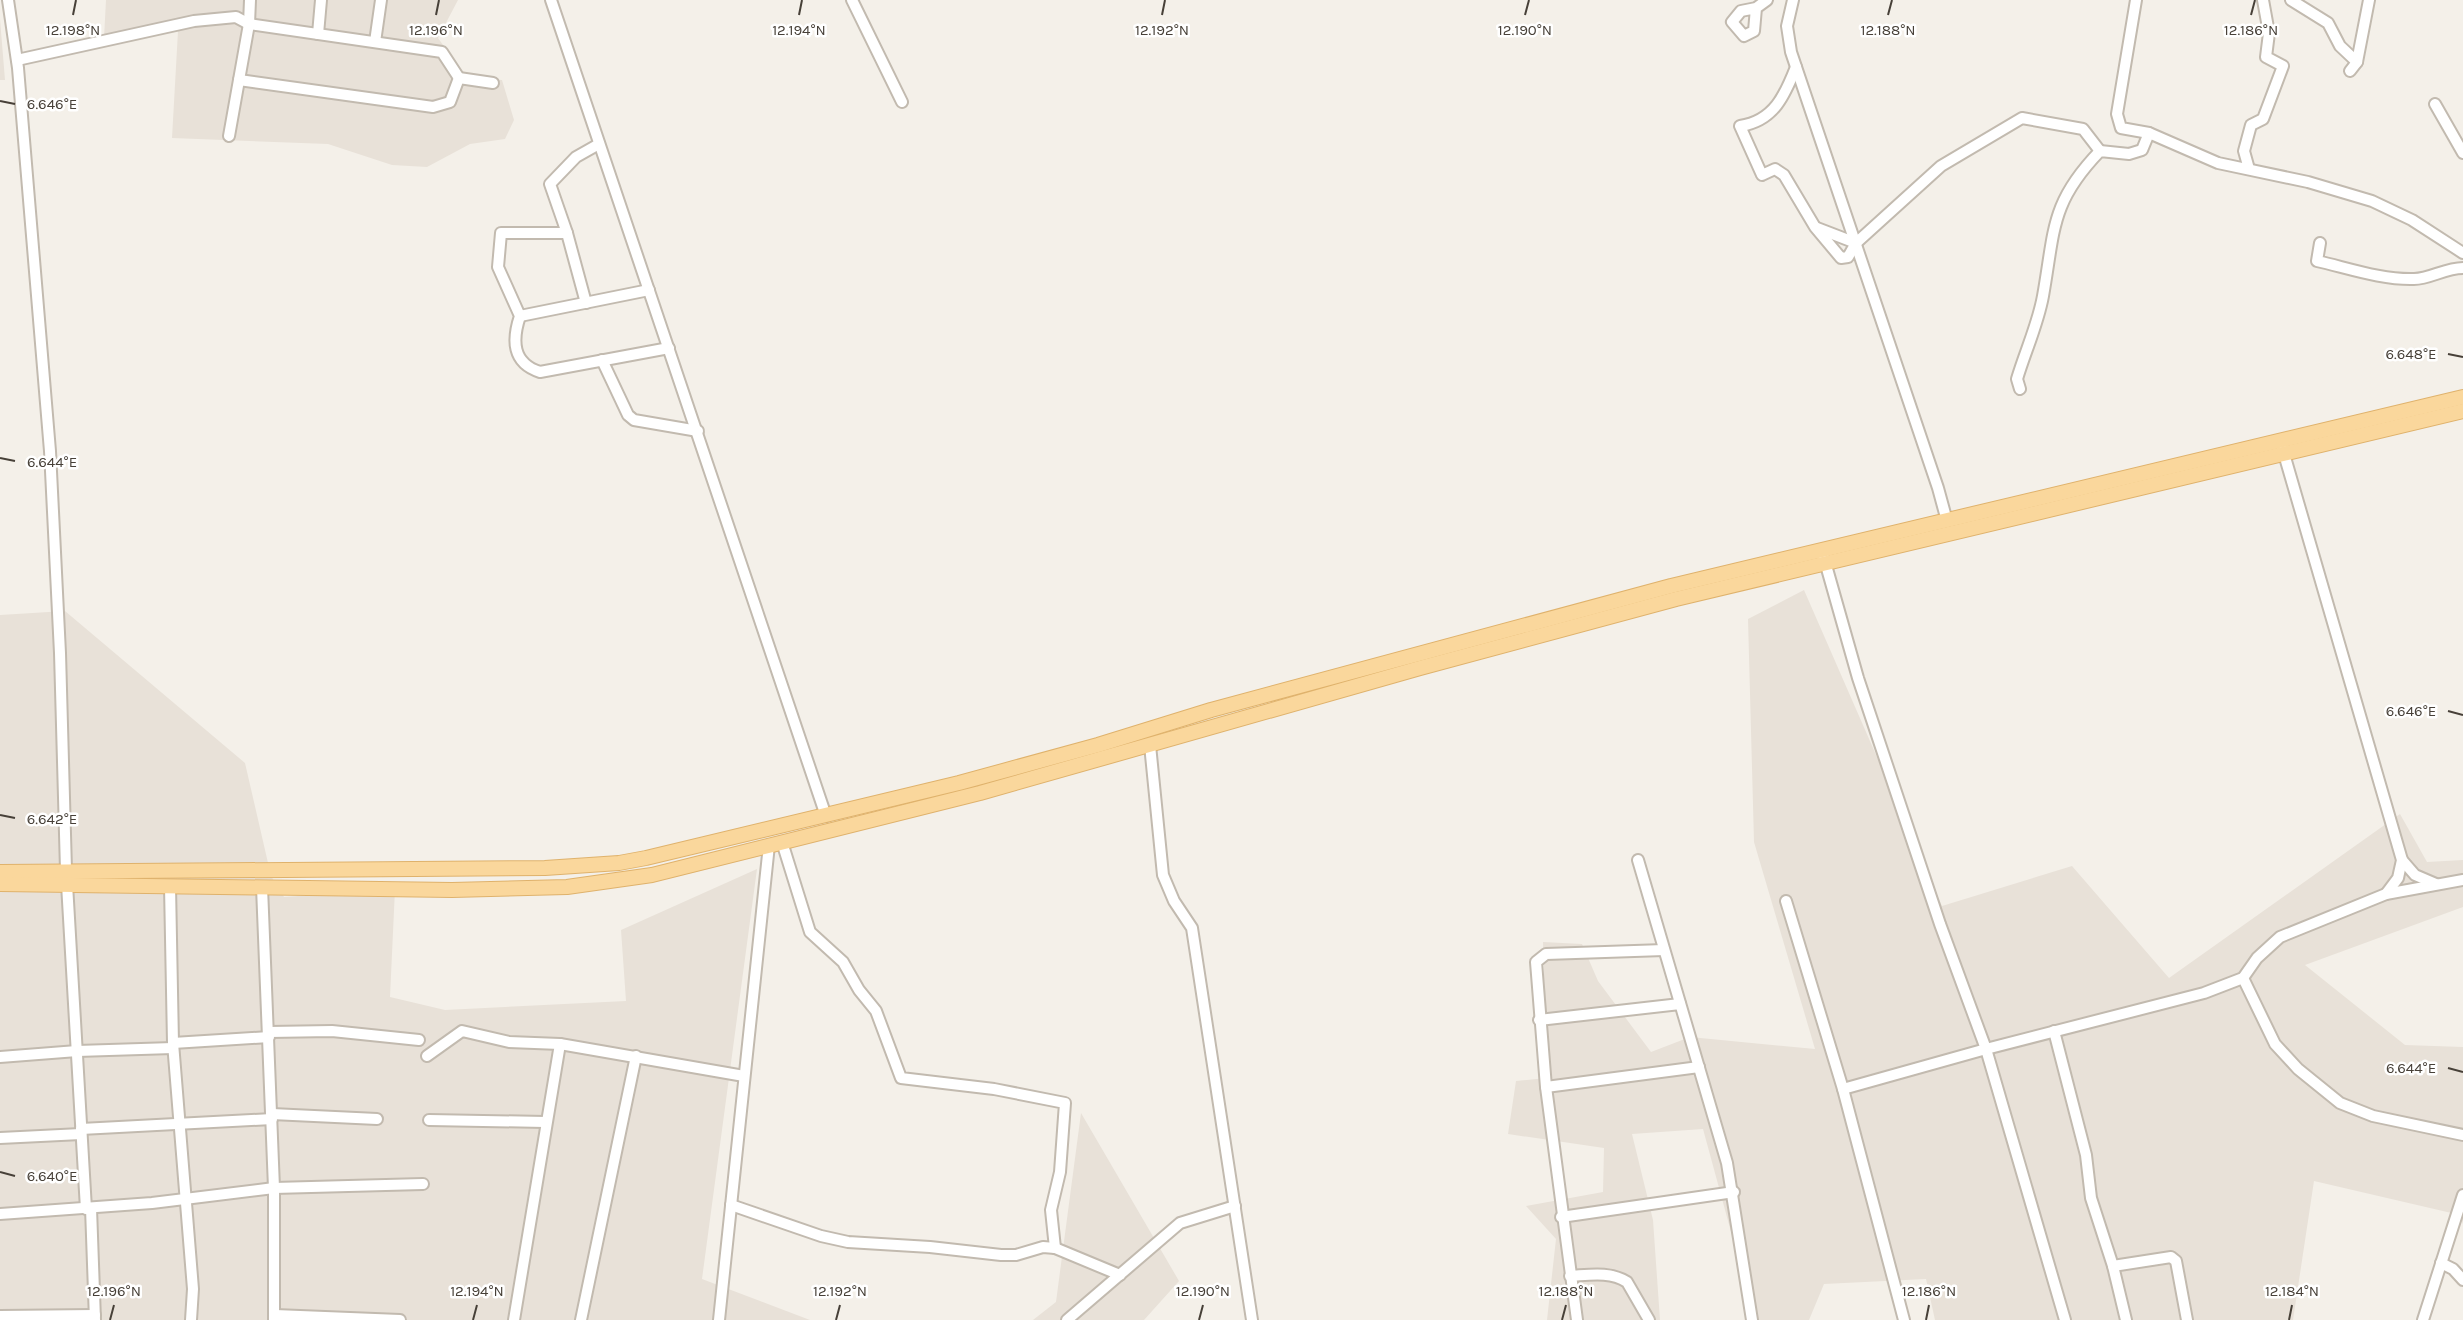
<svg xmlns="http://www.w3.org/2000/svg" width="2463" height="1320" font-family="Karla,sans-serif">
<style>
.residential{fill:#e8e1d8}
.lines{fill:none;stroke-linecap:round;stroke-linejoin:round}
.minor-casing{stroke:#c2baaf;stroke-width:14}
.major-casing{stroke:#dfb26c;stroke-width:16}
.minor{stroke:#fff;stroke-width:10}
.major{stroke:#fad79c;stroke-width:14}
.ticks{fill:none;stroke:#474038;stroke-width:2}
.ticks-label{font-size:15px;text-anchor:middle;fill:#474038;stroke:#fff;stroke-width:5;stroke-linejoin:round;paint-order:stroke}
</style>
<rect width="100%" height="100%" fill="#f4f0e9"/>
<g class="residential">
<path d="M106,0H458L438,38L466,77L502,80L514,120L505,139L470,144L427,167L392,165L328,144L172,138L178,31L104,38Z"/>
<path d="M0,19L5,80H0Z"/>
<path d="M1804,590L1942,906L2072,866L2169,978L2400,814L2427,862L2463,860V907L2305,965L2405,1045L2463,1047V1224L2460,1215L2314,1181L2293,1320H1935L1926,1279L1824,1284L1809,1320H1755L1703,1129L1632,1134L1653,1220L1660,1320H1547L1556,1239L1526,1206L1603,1192L1604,1148L1508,1134L1516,1081L1547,1078L1543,942L1582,944L1598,981L1651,1052L1690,1037L1815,1049L1754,842L1748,619Z"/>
<path d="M65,611L245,763L271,876L284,897L395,889L390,997L445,1010L626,1001L621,930L757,869L702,1279L810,1320H0V615Z"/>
<path d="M1081,1113L1179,1281L1144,1320H1033L1056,1302Z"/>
</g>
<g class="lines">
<defs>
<g id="minor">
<path d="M8,0L18,68L50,451L60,653L66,870"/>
<path d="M551,0L826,816"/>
<path d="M852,0L902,102"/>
<path d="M1793,0L1787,26L1791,52L1938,488L1947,521"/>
<path d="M2136,0L2117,114L2121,128L2149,133L2218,163L2308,182L2372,201L2412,220L2463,253"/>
<path d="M2291,0L2328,23L2340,46L2357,62L2350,71"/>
<path d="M1756,8L1754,31L1744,36L1732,22L1741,11L1756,8L1767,0"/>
<path d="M318,34L321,0"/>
<path d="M375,42L381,0"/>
<path d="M17,60L194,21L236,17L249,24L442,52L459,78"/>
<path d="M2357,62L2369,0"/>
<path d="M1796,67C1785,95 1774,121 1740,126L1762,175L1775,169L1784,175L1815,227L1841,258L1848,257L1856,243L1941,166L2022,118L2083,129L2100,151"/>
<path d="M459,78L493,83"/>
<path d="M239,80L433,107L450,102L459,78"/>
<path d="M2435,104L2463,153"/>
<path d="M229,136L249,24L250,0"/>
<path d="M2249,169L2244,151L2251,125L2263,119L2283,66L2266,57L2269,33L2263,0"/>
<path d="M1817,228L1856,243"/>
<path d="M567,233H501L498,267L520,316C512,340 512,363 540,372L669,348"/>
<path d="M2320,243L2317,261C2348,268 2382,280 2414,279C2430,279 2445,268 2463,268"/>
<path d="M586,303L567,233L550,184L576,157L599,144"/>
<path d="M520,316L649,290"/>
<path d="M602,360L628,415L634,420L698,431"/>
<path d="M2020,389L2017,379C2025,352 2038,324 2043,296C2055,229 2050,203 2100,151L2129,154L2142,150L2149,133"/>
<path d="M2282,447L2402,860L2398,878L2386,894"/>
<path d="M1822,551L1858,678L1940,924L1986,1049L2065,1320"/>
<path d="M1150,745L1163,875L1174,901L1192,928L1252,1320"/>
<path d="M782,842L810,932L843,962L859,990L876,1011L901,1078L994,1089L1065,1103L1060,1172L1051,1210L1055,1248"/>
<path d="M1638,860L1727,1163L1752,1320"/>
<path d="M2402,860L2415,875L2436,884"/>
<path d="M67,884L86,1209"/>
<path d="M170,886L173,1043L193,1289L191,1320"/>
<path d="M262,887L274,1188V1320"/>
<path d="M1786,901L1843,1089L1904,1320"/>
<path d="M2243,978L2275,1044L2298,1069L2340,1103L2373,1116L2463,1135"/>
<path d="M1539,1020L1680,1004"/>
<path d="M2054,1031L2086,1155L2091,1198L2113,1266L2126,1320"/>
<path d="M269,1032L332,1031L419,1040"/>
<path d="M173,1043L269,1037"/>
<path d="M427,1056L462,1031L509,1042L560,1044L744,1076"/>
<path d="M0,1057L77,1051L173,1048"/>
<path d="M1546,1087L1699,1067"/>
<path d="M1843,1089L1986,1049L2204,993L2243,978L2257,958L2280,937L2386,894L2463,880"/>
<path d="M272,1114L377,1119"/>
<path d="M429,1120L545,1122"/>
<path d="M81,1129L272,1119"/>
<path d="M0,1138L81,1134"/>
<path d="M731,1205L821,1236L848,1242L930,1247L1001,1255H1016L1043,1247L1055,1248L1120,1275"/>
<path d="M91,1208L95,1320"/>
<path d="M0,1214L152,1203L274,1188L423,1184"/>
<path d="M1561,1217L1734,1192"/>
<path d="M2441,1263L2453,1269L2463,1280"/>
<path d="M2113,1266L2171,1257L2176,1261L2187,1320"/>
<path d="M1570,1276C1589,1275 1610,1271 1627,1282L1649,1320"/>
<path d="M275,1315L400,1320"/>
<path d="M0,1316L95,1315"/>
<path d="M514,1320L560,1044"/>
<path d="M581,1320L636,1056"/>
<path d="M719,1320L769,845"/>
<path d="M1067,1320L1180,1223L1235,1206"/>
<path d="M1577,1320L1546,1087L1536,962L1546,954L1664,950"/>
<path d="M2423,1320L2463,1195"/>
</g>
<g id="major">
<path d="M0,872L545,868L619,863L646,858L959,783L1098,745L1211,710L1671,586L2463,397"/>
<path d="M0,884L452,890L567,887L652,875L980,793L1420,668L1676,599L2463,411"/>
</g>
</defs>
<use href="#minor" class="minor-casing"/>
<use href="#major" class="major-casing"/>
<use href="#minor" class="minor"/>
<use href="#major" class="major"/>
</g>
<path class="ticks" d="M73,15L76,0M436,15L439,0M799,15L802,0M1162,15L1165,0M1525,15L1529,0M1888,15L1892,0M2251,15L2255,0M0,101L15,104M2448,354L2463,357M0,458L15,461M2448,711L2463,715M0,815L15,818M2448,1068L2463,1072M0,1172L15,1176M110,1320L114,1305M473,1320L477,1305M836,1320L840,1305M1199,1320L1203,1305M1562,1320L1566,1305M1926,1320L1929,1305M2289,1320L2292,1305"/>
<g class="ticks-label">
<text x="73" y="35">12.198°N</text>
<text x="436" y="35">12.196°N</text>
<text x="799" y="35">12.194°N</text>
<text x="1162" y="35">12.192°N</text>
<text x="1525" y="35">12.190°N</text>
<text x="1888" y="35">12.188°N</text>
<text x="2251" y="35">12.186°N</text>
<text x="52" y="109">6.646°E</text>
<text x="2411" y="359">6.648°E</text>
<text x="52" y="467">6.644°E</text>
<text x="2411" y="716">6.646°E</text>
<text x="52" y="824">6.642°E</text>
<text x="2411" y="1073">6.644°E</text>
<text x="52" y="1181">6.640°E</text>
<text x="114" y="1296">12.196°N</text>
<text x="477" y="1296">12.194°N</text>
<text x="840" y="1296">12.192°N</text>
<text x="1203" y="1296">12.190°N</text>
<text x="1566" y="1296">12.188°N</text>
<text x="1929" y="1296">12.186°N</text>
<text x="2292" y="1296">12.184°N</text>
</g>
</svg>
